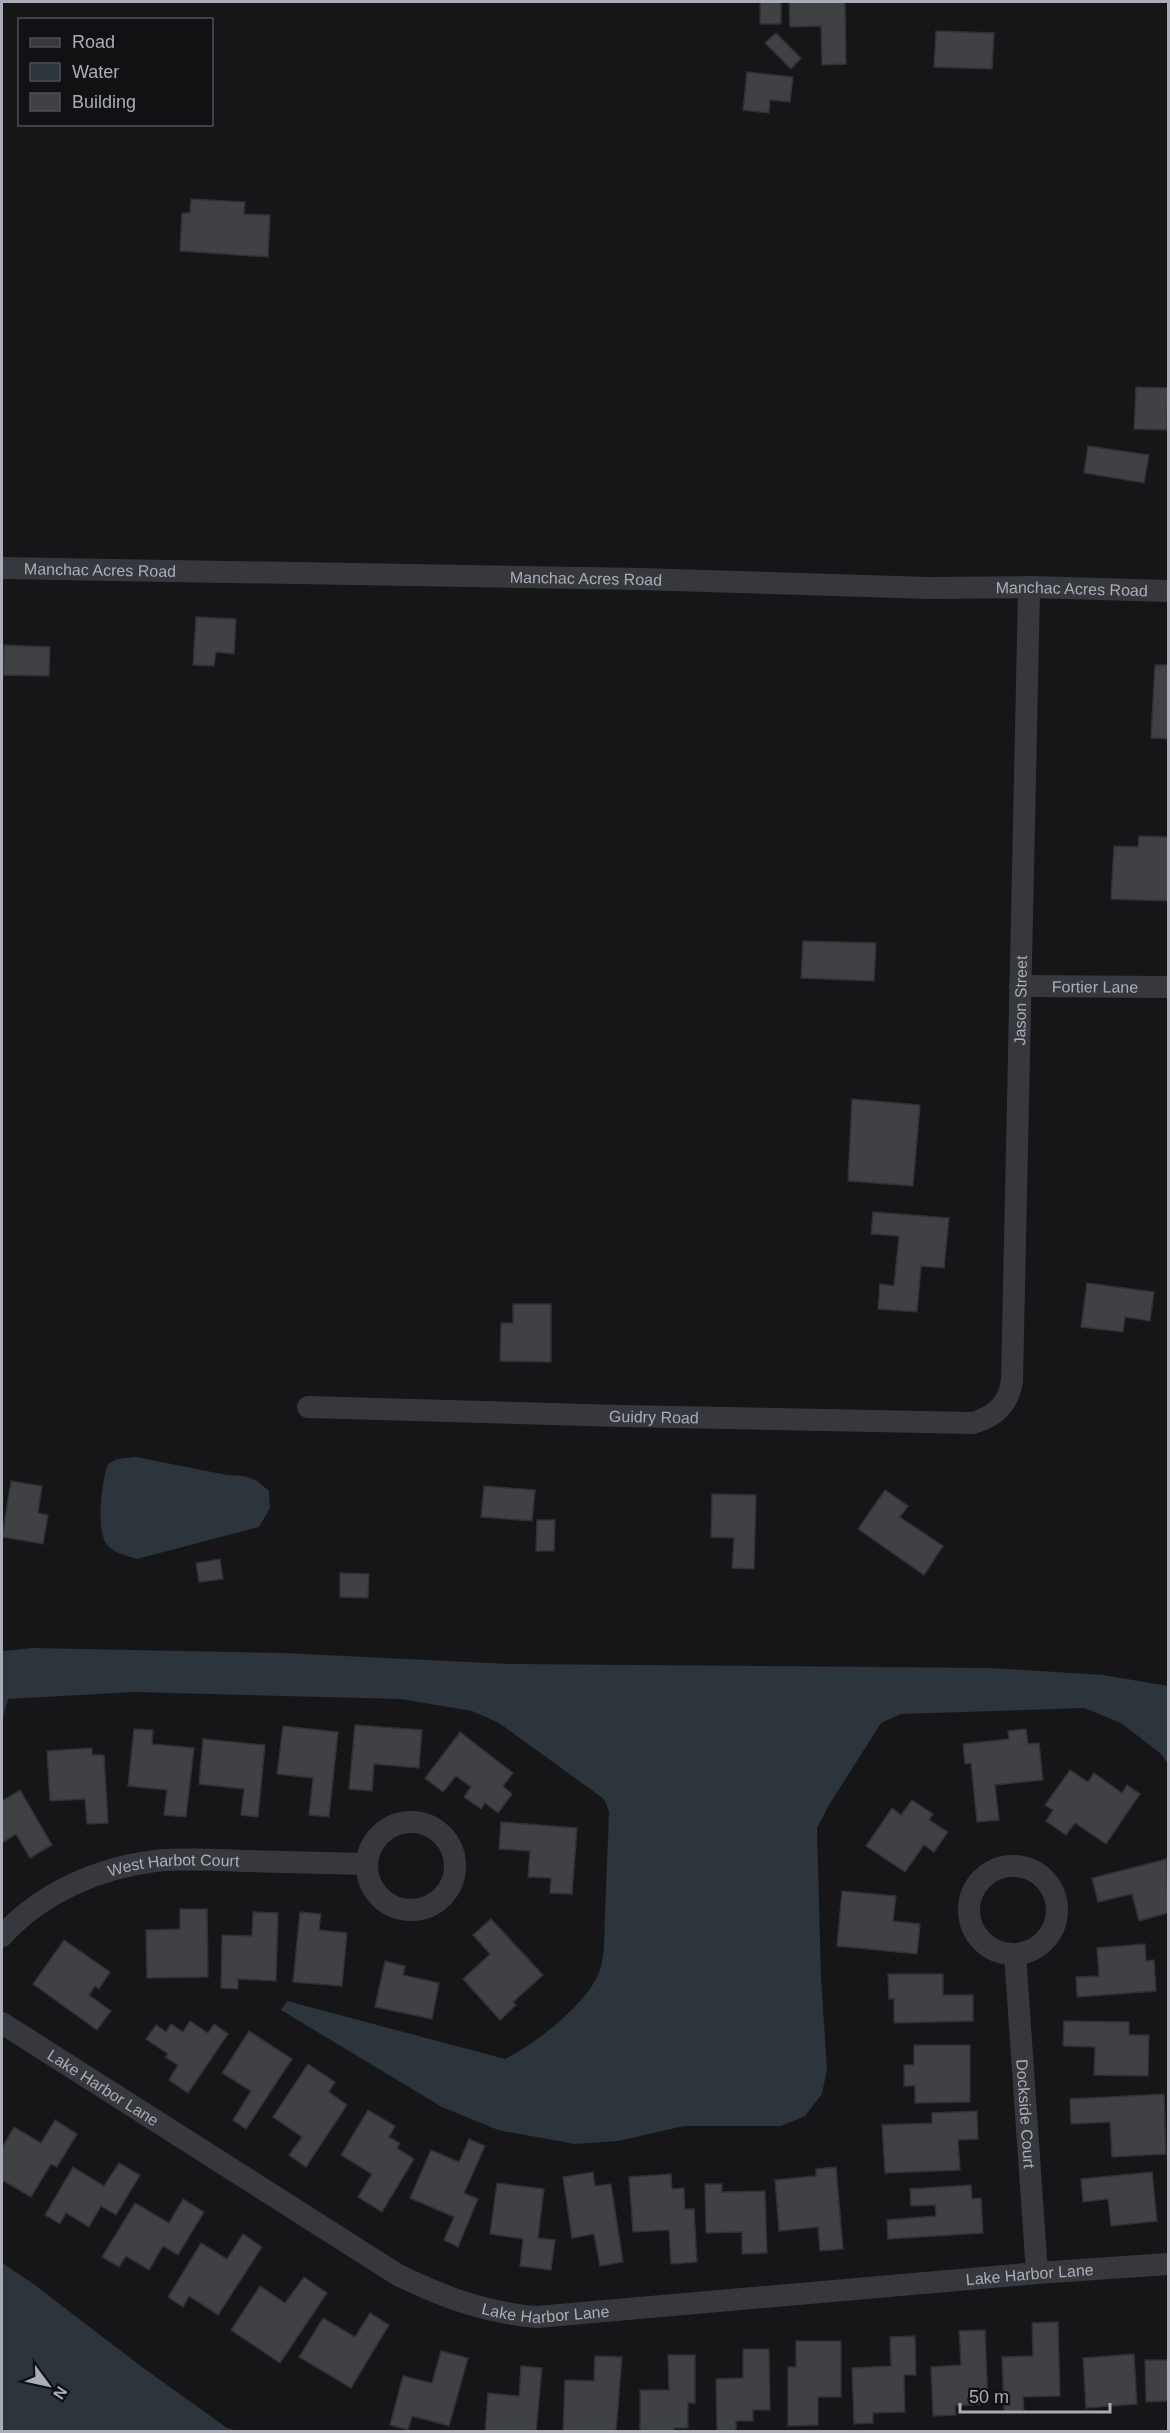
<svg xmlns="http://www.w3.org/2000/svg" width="1170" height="2433" font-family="Helvetica,sans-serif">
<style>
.water{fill:#2c353c}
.building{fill:#404145;stroke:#303034;stroke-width:1.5}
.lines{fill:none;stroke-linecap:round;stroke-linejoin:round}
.minor{stroke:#37383d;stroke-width:22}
.labels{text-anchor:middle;stroke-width:5;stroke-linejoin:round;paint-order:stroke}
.street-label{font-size:16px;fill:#a8adb8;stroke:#111113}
</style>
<rect width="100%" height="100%" fill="#161618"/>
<g class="water">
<path d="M136,1457L227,1475L244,1476L257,1481L269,1491L270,1508L259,1527L137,1559C127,1556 115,1553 108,1546C95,1533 102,1480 108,1464L117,1459Z"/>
<path d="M33,1648L283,1653L512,1664L990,1668L1103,1675L1168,1686V1764L1161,1754L1121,1723L1084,1708L901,1714L881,1723L829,1805L817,1828L821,1978L827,2069L822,2094L805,2116L781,2126H684L618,2141L575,2144L498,2130L442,2107L281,2010L287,2001L505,2059C535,2044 589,2003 600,1970C605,1954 604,1933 605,1916C606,1881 608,1846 609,1811L604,1799L499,1723L472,1711L401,1699L135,1692L8,1699L2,1721V1651Z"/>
<path d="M2,2263L32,2283L142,2367L227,2428L239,2431H2Z"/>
</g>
<g class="building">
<rect x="760" y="2" width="21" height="22"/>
<path d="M789,2H845L846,64L822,65L821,26L790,27Z"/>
<path d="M936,31L994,33L992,69L934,67Z"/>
<path d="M776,33L801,58L791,69L765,43Z"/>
<path d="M747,72L793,77L790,102L770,100L769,113L743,110Z"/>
<path d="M191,199L245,202L244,214L270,215L268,257L180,251L182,213H190Z"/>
<path d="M1136,387L1168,388L1167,430L1134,429Z"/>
<path d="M1088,446L1149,455L1144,483L1084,473Z"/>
<path d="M196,617L236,619L234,654L216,652L214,666L193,665Z"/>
<path d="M4,645L50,647L49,676L3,675Z"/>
<path d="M1155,665H1168V739L1151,738Z"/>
<path d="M1139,836L1168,837V901L1111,899L1114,846L1138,847Z"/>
<path d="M803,941L876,943L874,981L801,978Z"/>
<path d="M852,1099L920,1105L913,1186L848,1181Z"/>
<path d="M873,1212L949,1218L944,1268L921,1266L917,1312L878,1309L880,1284L894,1286L899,1236L871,1234Z"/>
<path d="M1087,1283L1154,1292L1150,1321L1125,1317L1123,1332L1081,1327Z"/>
<path d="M513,1304H551V1362L500,1361L501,1323H513Z"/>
<path d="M11,1481L42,1486L38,1513L48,1515L43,1544L2,1537Z"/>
<path d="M484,1486L535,1490L532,1521L481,1517Z"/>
<path d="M885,1490L908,1506L900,1517L943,1546L924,1575L858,1529Z"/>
<path d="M712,1494L756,1495L754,1569L732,1568L734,1538L711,1537Z"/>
<path d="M537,1520H555L554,1551H536Z"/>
<path d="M220,1559L223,1579L199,1582L196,1563Z"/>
<path d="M340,1573L369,1574L368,1598L340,1597Z"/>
<path d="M355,1725L422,1730L419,1768L374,1764L372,1791L349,1789Z"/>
<path d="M283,1726L338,1732L329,1817L309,1815L313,1778L277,1774Z"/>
<path d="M134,1729L153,1730L152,1744L194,1748L186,1817L164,1815L167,1790L128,1786Z"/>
<path d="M1026,1729L1028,1744L1039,1743L1043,1780L995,1785L999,1820L977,1822L971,1763L965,1764L963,1744L1009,1739L1008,1731Z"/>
<path d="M460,1732L513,1773L503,1786L512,1794L498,1813L485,1803L481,1809L464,1797L471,1787L456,1776L443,1792L425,1778Z"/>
<path d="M203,1739L265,1745L258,1817L241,1815L244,1789L199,1784Z"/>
<path d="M92,1748V1755H104L108,1823L87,1824L85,1799L50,1801L47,1751Z"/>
<path d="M1070,1770L1088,1782L1094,1773L1122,1793L1127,1785L1140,1794L1106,1844L1075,1823L1066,1835L1046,1821L1053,1810L1045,1805Z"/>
<path d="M20,1790L52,1845L30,1858L16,1834L2,1843V1801Z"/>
<path d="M912,1800L933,1814L929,1820L948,1832L934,1852L924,1845L905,1872L866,1846L892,1808L901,1815Z"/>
<path d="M501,1822L577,1828L572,1894L550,1893L551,1878L528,1877L530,1851L499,1849Z"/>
<path d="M1167,1859L1168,1913L1139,1921L1132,1894L1098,1902L1092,1878Z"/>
<path d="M842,1891L896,1896L893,1921L920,1924L917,1954L837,1946Z"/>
<path d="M180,1909H207L208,1977L147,1978L146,1930L180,1929Z"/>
<path d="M253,1912L278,1913L276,1981L238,1979V1989L221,1988L222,1935L252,1936Z"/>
<path d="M300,1912L321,1914L319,1930L347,1933L342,1986L293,1982Z"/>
<path d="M491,1919L543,1975L513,2002L516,2005L500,2020L463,1979L490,1954L473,1935Z"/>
<path d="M64,1940L110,1972L99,1989L95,1986L89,1995L111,2011L97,2030L33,1984Z"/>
<path d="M1145,1944L1146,1961L1154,1960L1156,1991L1077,1997L1076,1977L1099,1976L1097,1948Z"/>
<path d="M385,1961L405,1966L403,1975L439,1983L432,2019L375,2007Z"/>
<path d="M888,1974H943V1995H973V2021L894,2023V1999H889Z"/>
<path d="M190,2021L208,2033L214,2024L228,2034L188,2093L169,2080L178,2065L165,2057L168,2054L146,2039L156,2025L166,2032L171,2024L183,2032Z"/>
<path d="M1064,2021L1129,2022V2035H1149L1148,2076L1094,2075L1095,2047L1063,2046Z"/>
<path d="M249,2031L292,2059L246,2129L233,2120L251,2091L222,2073Z"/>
<path d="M914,2045H970V2102L915,2103V2086H904V2065H914Z"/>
<path d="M308,2064L335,2082L329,2092L347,2105L306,2167L289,2155L302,2137L273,2117Z"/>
<path d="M1164,2094L1166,2154L1112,2157L1110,2122L1071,2124L1070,2099Z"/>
<path d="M368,2110L395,2126L389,2137L400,2143L397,2148L414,2159L382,2212L358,2197L372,2174L341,2155Z"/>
<path d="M977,2111L978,2139L958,2140L960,2170L885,2173L882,2125L932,2123V2113Z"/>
<path d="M55,2120L77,2134L57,2167L51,2164L31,2197L2,2180V2148L14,2127L41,2143Z"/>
<path d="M469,2139L485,2146L464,2193L478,2199L458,2247L444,2240L454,2217L410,2198L431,2150L459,2162Z"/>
<path d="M119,2163L140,2175L116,2215L101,2206L89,2227L66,2213L60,2224L45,2215L73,2167L104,2186Z"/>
<path d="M836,2167L843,2249L820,2251L818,2227L779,2231L775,2180L816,2176V2169Z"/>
<path d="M593,2172L595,2186L611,2184L623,2262L600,2266L594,2234L572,2238L563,2177Z"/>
<path d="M1152,2172L1157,2221L1111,2226L1108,2199L1083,2202L1081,2179Z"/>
<path d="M671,2174L672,2189L684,2188L685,2209H694L697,2262L671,2264L669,2230L633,2232L629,2177Z"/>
<path d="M497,2183L544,2189L538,2238L555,2240L551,2270L520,2266L523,2239L490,2234Z"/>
<path d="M705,2184H722V2192L765,2191L767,2253L742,2254V2232L706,2233Z"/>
<path d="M971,2185L972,2199L981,2198L983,2233L888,2239L887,2220L936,2216L935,2205L911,2206L910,2189Z"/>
<path d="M183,2199L204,2212L178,2255L163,2246L149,2270L126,2256L119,2267L102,2257L135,2203L169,2223Z"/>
<path d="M243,2234L262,2247L218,2315L189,2296L183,2307L168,2297L201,2243L227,2259Z"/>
<path d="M304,2277L327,2293L280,2363L231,2330L260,2286L285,2303Z"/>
<path d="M370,2313L389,2325L351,2388L299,2357L323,2318L355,2337Z"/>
<path d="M1058,2322L1060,2396L1023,2397L1024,2411H1004L1002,2357L1033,2356L1032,2323Z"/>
<path d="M985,2330L988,2404L955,2406L956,2415L933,2416L931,2367L961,2365L959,2331Z"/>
<path d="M915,2336L916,2375H904L905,2412L873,2413V2423L854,2424L852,2368L891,2366L890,2337Z"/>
<path d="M796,2341H841V2397H818V2425L788,2426V2367H796Z"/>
<path d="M743,2349H769L770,2410H753V2421H736V2432H717L716,2379L743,2378Z"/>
<path d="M441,2351L468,2358L449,2426L412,2416L408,2430L390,2425L403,2376L432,2383Z"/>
<path d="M1134,2354L1137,2404L1086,2408L1083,2358Z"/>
<path d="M668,2355H695V2403H688V2428H674L675,2432H640V2390H669Z"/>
<path d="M595,2356L622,2357L616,2432H563L565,2380L594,2381Z"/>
<path d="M1145,2360H1168V2401L1146,2402Z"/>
<path d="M521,2366L542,2368L536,2432H485L488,2393L519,2396Z"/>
</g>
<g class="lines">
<g class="minor">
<path id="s1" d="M2,568L640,579L929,588L1032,587L1168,591"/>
<path id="s2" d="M1020,986L1168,987"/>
<path id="s3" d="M308,1407L621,1416L973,1423C996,1416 1009,1404 1012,1380L1029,591L1032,587"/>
<circle cx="411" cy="1866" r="44"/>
<circle cx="1013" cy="1910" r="44"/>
<path id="s4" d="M2,1936C41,1893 98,1868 155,1861C185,1858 217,1860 247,1861C287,1862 327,1863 366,1864"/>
<path id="s5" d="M1015,1954L1037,2273"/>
<path id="s6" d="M2,2023L398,2275C443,2297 486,2313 537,2317L1037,2273L1168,2264"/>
</g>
</g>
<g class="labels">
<g class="street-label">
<text dy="6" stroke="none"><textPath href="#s1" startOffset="98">Manchac Acres Road</textPath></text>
<text dy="6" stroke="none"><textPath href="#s1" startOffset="584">Manchac Acres Road</textPath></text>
<text dy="6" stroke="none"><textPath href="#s1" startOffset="1070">Manchac Acres Road</textPath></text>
<text dy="6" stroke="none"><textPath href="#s2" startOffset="75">Fortier Lane</textPath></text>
<text dy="6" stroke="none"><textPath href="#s3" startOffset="1107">Jason Street</textPath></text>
<text dy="6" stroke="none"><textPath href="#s3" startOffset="346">Guidry Road</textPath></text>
<text dy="6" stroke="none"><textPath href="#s4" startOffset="192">West Harbot Court</textPath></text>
<text dy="6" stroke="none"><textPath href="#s6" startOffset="120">Lake Harbor Lane</textPath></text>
<text dy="6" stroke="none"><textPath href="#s5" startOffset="160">Dockside Court</textPath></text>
<text dy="6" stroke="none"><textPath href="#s6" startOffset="1110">Lake Harbor Lane</textPath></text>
<text dy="6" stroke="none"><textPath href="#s6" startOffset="624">Lake Harbor Lane</textPath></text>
</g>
</g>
<rect width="1170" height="2433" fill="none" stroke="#a8adb8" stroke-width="6"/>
<rect x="18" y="18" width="195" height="108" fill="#111113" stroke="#4d4f55" stroke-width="1.5"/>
<rect x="30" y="38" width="30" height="9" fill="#37383d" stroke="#4d4f55" stroke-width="1.5"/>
<text x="72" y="48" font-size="18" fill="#a8adb8">Road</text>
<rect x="30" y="63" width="30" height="18" fill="#2c353c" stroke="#4d4f55" stroke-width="1.5"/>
<text x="72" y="78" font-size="18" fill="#a8adb8">Water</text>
<rect x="30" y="93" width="30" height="18" fill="#404145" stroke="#4d4f55" stroke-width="1.5"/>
<text x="72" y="108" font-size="18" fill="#a8adb8">Building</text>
<g transform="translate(48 2385) rotate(123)" stroke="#111113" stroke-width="4.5" paint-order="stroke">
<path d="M0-4.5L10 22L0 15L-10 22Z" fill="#a8adb8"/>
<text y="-9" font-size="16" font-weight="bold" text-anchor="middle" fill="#a8adb8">N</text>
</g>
<path d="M960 2403v9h150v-9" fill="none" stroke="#a8adb8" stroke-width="3"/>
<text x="969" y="2403" font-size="18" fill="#a8adb8" stroke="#111113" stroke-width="4.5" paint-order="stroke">50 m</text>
</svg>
